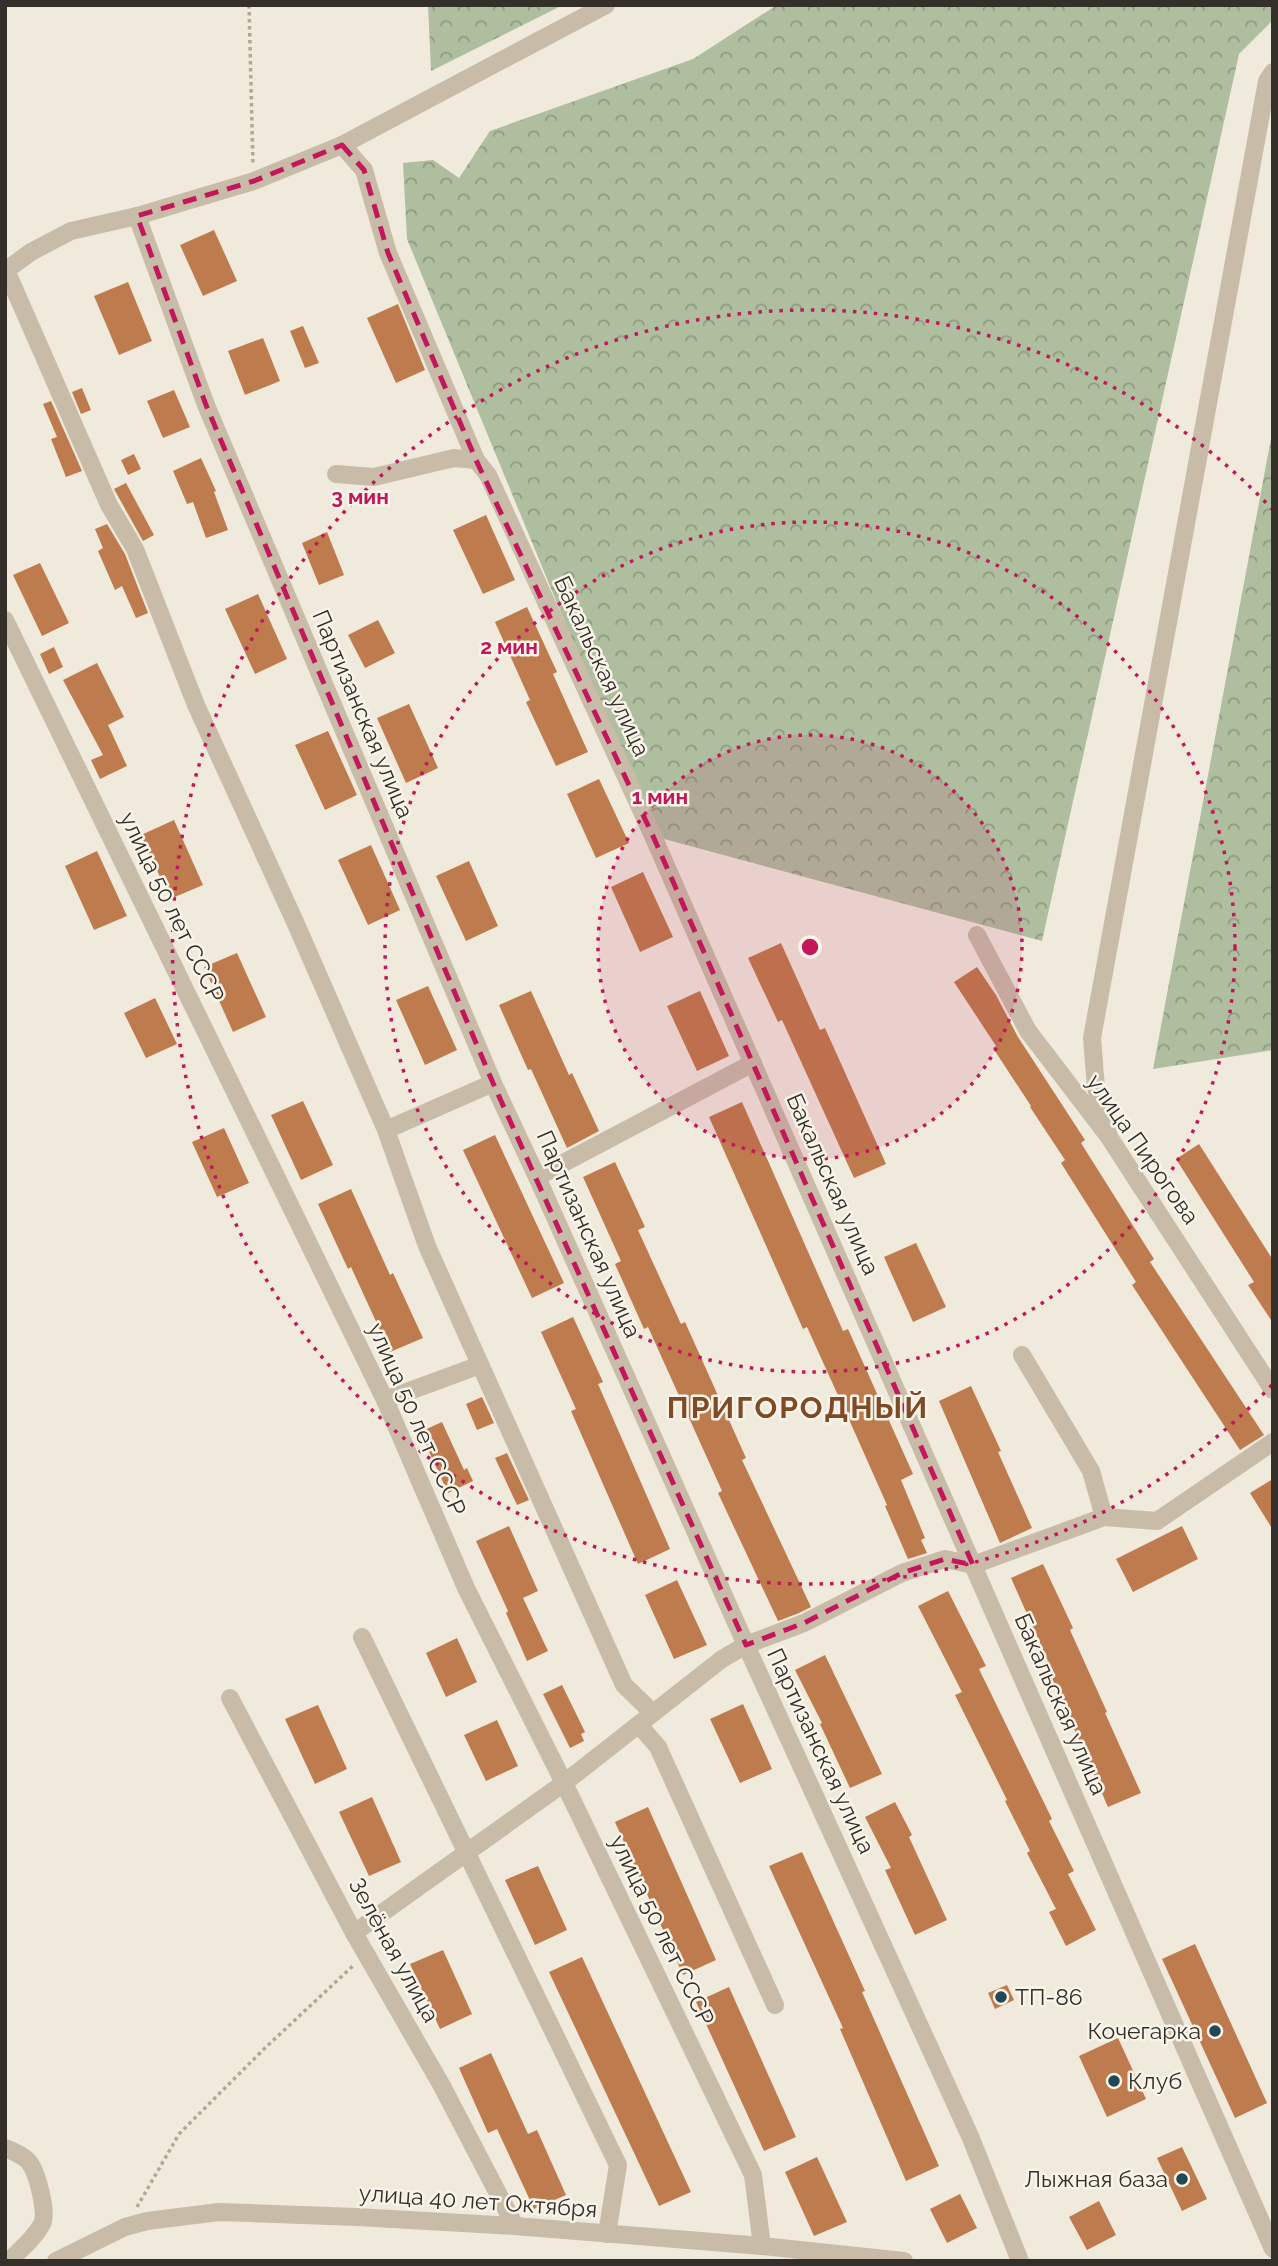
<svg xmlns="http://www.w3.org/2000/svg" width="1278" height="2266" font-family="Raleway,sans-serif">
<style>
.forest{fill:url(#forest-crowns)}
.building{fill:#be7b4d}
.lines{fill:none;stroke-linecap:round;stroke-linejoin:round}
.path{stroke:#b3a794;stroke-width:3.5;stroke-dasharray:3.5 3.5;stroke-linecap:butt}
.minor{stroke:#c8bca9;stroke-width:18}
.marked{fill:none;stroke:#c2185b;stroke-width:5;stroke-dasharray:14 9;stroke-linejoin:round}
.ring{fill:none;stroke:#c2185b;stroke-width:3.5;stroke-dasharray:3.5 7}
.poi-dot{fill:#214854;stroke:#f8f4e9;stroke-width:2.5}
.labels{text-anchor:middle;stroke-width:5;stroke-linejoin:round;paint-order:stroke}
.street-label{font-size:23px;fill:#352f29;stroke:#f8f4e9}
.poi-label{font-size:23px;fill:#352f29;stroke:#f8f4e9;text-anchor:start}
.district-label{font-size:30px;font-weight:bold;letter-spacing:2px;fill:#7f4b27;stroke:#f8f4e9}
.centre{fill:#c2185b;stroke:#f8f4e9;stroke-width:3.5}
.ring-label{font-size:21px;text-anchor:middle;font-weight:bold;fill:#c2185b;stroke:#f8f4e9;stroke-width:5;stroke-linejoin:round;paint-order:stroke}
</style>
<defs>
<pattern id="forest-crowns" width="20" height="18" patternUnits="userSpaceOnUse" patternTransform="scale(1.75)"><rect width="20" height="18" fill="#aebe9e"/><path d="M2 6a3 3 0 1 1 6 0M12 15a3 3 0 1 1 6 0" fill="none" stroke="#8e9b81"/></pattern>
</defs>
<rect width="100%" height="100%" fill="#f0eadd"/>
<g class="forest">
<path d="M428,5H563L431,71Z"/>
<path d="M777,5H1273V20L1239,54L1042,941L653,836L407,239L403,163L433,160L459,178L490,131L693,59Z"/>
<path d="M1273,428V1050L1153,1069Z"/>
</g>
<g class="building">
<path d="M214,230L237,281L203,296L180,245Z"/>
<path d="M128,282L152,341L119,355L94,296Z"/>
<path d="M398,304L425,370L396,383L367,318Z"/>
<path d="M303,326L319,363L305,368L290,331Z"/>
<path d="M263,338L280,381L245,395L228,351Z"/>
<path d="M82,388L91,410L81,414L72,392Z"/>
<path d="M174,390L190,427L163,438L147,401Z"/>
<path d="M51,401L82,471L66,477L51,439L57,437L43,404Z"/>
<path d="M134,454L141,469L128,475L121,460Z"/>
<path d="M201,458L216,491L214,492L228,530L206,538L193,502L187,504L173,471Z"/>
<path d="M126,483L154,535L143,541L114,489Z"/>
<path d="M486,515L515,580L483,594L453,530Z"/>
<path d="M107,524L125,554L148,613L136,618L122,586L115,590L98,551L103,548L95,529Z"/>
<path d="M327,532L344,575L319,585L302,543Z"/>
<path d="M40,563L69,623L42,636L13,575Z"/>
<path d="M258,594L287,659L255,674L225,609Z"/>
<path d="M527,607L557,672L553,674L588,752L556,766L526,702L530,700L495,622Z"/>
<path d="M378,620L395,653L365,668L348,635Z"/>
<path d="M54,647L63,667L49,674L40,654Z"/>
<path d="M97,663L124,717L108,725L127,766L100,779L91,760L103,755L63,680Z"/>
<path d="M409,704L438,768L406,783L377,718Z"/>
<path d="M328,731L357,795L325,810L295,745Z"/>
<path d="M599,779L629,843L596,858L567,794Z"/>
<path d="M174,820L203,885L170,899L141,835Z"/>
<path d="M371,845L400,910L368,925L338,860Z"/>
<path d="M97,851L127,916L94,930L65,866Z"/>
<path d="M469,861L498,926L466,941L436,876Z"/>
<path d="M643,872L673,937L640,952L611,887Z"/>
<path d="M781,943L820,1030L825,1028L886,1164L854,1178L782,1020L778,1022L748,958Z"/>
<path d="M237,953L266,1017L233,1032L204,967Z"/>
<path d="M977,967L996,995L1018,1037L1085,1140L1081,1143L1154,1259L1150,1262L1264,1435L1240,1450L1132,1285L1136,1282L1061,1163L1065,1160L1030,1107L1031,1106L993,1048L996,1046L954,982Z"/>
<path d="M428,986L457,1050L425,1065L396,1000Z"/>
<path d="M531,991L569,1075L572,1073L599,1131L567,1148L531,1069L528,1070L499,1005Z"/>
<path d="M700,991L729,1056L697,1071L667,1006Z"/>
<path d="M155,998L177,1044L146,1058L124,1013Z"/>
<path d="M303,1101L333,1165L301,1180L271,1115Z"/>
<path d="M742,1102L843,1331L848,1329L913,1474L901,1480L925,1538L921,1540L927,1553L908,1559L885,1506L887,1505L851,1424L807,1327L803,1329L709,1117Z"/>
<path d="M224,1128L249,1183L217,1197L192,1142Z"/>
<path d="M495,1135L564,1283L532,1298L463,1150Z"/>
<path d="M1199,1144L1273,1260V1323L1248,1285L1254,1282L1176,1159Z"/>
<path d="M615,1162L645,1227L638,1230L681,1324L685,1322L746,1458L742,1460L811,1607L799,1613L778,1621L718,1493L722,1491L648,1327L644,1329L615,1264L621,1261L583,1177Z"/>
<path d="M351,1189L390,1275L393,1273L423,1338L390,1352L351,1267L348,1269L318,1204Z"/>
<path d="M916,1243L946,1307L913,1322L884,1257Z"/>
<path d="M573,1317L603,1382L598,1384L670,1549L638,1564L571,1411L576,1409L541,1332Z"/>
<path d="M971,1386L1001,1451L998,1452L1032,1528L1000,1543L939,1401Z"/>
<path d="M482,1397L494,1423L477,1430L466,1404Z"/>
<path d="M442,1422L464,1470L467,1468L473,1481L448,1493L420,1432Z"/>
<path d="M507,1453L529,1500L517,1505L495,1458Z"/>
<path d="M1273,1479V1530L1250,1493Z"/>
<path d="M509,1526L538,1591L523,1598L548,1651L527,1661L506,1613L508,1611L476,1541Z"/>
<path d="M1182,1526L1198,1559L1133,1592L1116,1559Z"/>
<path d="M1043,1564L1073,1628L1070,1630L1107,1712L1105,1713L1141,1793L1108,1807L1045,1662L1048,1661L1011,1578Z"/>
<path d="M677,1580L707,1645L674,1659L645,1595Z"/>
<path d="M948,1591L986,1666L979,1669L1052,1819L1049,1821L1074,1871L1068,1874L1096,1930L1066,1946L1049,1912L1056,1909L1027,1853L1030,1851L1005,1801L1007,1800L955,1695L962,1692L918,1606Z"/>
<path d="M457,1638L477,1682L446,1697L426,1653Z"/>
<path d="M825,1655L882,1774L850,1788L820,1724L822,1723L795,1670Z"/>
<path d="M562,1685L585,1732L581,1734L584,1741L570,1748L543,1694Z"/>
<path d="M743,1704L772,1769L740,1783L710,1719Z"/>
<path d="M318,1705L347,1769L315,1784L285,1719Z"/>
<path d="M497,1720L518,1766L486,1781L464,1735Z"/>
<path d="M372,1797L401,1862L369,1876L339,1812Z"/>
<path d="M895,1802L912,1835L909,1837L947,1920L915,1935L885,1870L891,1868L865,1817Z"/>
<path d="M648,1807L716,1960L683,1975L615,1822Z"/>
<path d="M802,1852L865,1991L862,1992L939,2166L906,2181L840,2029L843,2028L769,1866Z"/>
<path d="M538,1866L567,1930L535,1945L505,1880Z"/>
<path d="M1195,1944L1267,2103L1235,2118L1162,1959Z"/>
<path d="M443,1950L472,2014L440,2029L410,1964Z"/>
<path d="M582,1957L691,2192L659,2206L549,1972Z"/>
<path d="M1007,1985L1014,2000L995,2009L988,1993Z"/>
<path d="M729,1987L796,2137L764,2151L696,2002Z"/>
<path d="M1118,2038L1146,2099L1107,2117L1079,2056Z"/>
<path d="M491,2053L528,2134L537,2130L566,2195L534,2209L497,2129L488,2133L459,2068Z"/>
<path d="M1182,2147L1207,2199L1182,2211L1157,2158Z"/>
<path d="M817,2157L847,2222L814,2236L785,2172Z"/>
<path d="M960,2194L977,2228L947,2243L930,2209Z"/>
<path d="M1099,2201L1116,2235L1087,2250L1069,2217Z"/>
</g>
<g class="lines">
<g class="path">
<path d="M249,5L253,165"/>
<path d="M137,2207L179,2134L265,2048L355,1964"/>
</g>
<g class="minor">
<path d="M342,145L364,170L388,253L476,460L488,475L653,836L1273,2249"/>
<path d="M137,216L206,405L493,1083L537,1177L746,1645L970,2136L1020,2261"/>
<path d="M6,270L109,505L135,549L196,705L296,924L386,1130L427,1246L624,1685L653,1713"/>
<path d="M5,271L31,252L71,231L137,216L254,181L342,145L606,5"/>
<path d="M336,474L374,477L454,458L476,460"/>
<path d="M5,620L385,1400L466,1588L564,1783L753,2175L762,2246"/>
<path d="M977,935L1028,1031L1109,1137L1273,1390"/>
<path d="M386,1130L493,1083"/>
<path d="M1109,1137L1096,1088L1092,1038L1267,81L1273,72"/>
<path d="M537,1177L753,1063"/>
<path d="M1022,1355L1091,1471L1104,1517"/>
<path d="M385,1400L480,1365"/>
<path d="M362,1637L618,2165L607,2234"/>
<path d="M230,1698L354,1933L442,2086L515,2226"/>
<path d="M640,1726L658,1747L775,2005"/>
<path d="M354,1933L564,1783L722,1659L746,1645L804,1623L902,1573L945,1559L973,1565L1104,1517L1157,1521L1273,1442"/>
<path d="M5,2148C13,2151 23,2155 29,2162C37,2172 48,2213 42,2224C34,2239 20,2250 9,2261"/>
<path d="M56,2261L125,2227L147,2221L219,2212L357,2217L515,2226L762,2246L904,2261"/>
</g>
</g>
<path class="marked" d="M342,145L364,170L388,253L476,460L653,836L973,1565L945,1559L902,1573L804,1623L746,1645L493,1083L206,405L137,216L254,181Z"/>
<circle cx="810" cy="947" r="212" fill="#c2185b" fill-opacity=".12"/>
<g class="ring">
<circle cx="810" cy="947" r="212"/>
<circle cx="810" cy="947" r="425"/>
<path d="M1272 1385A637 637 0 1 1 1272 509"/>
</g>
<g class="poi-dot">
<circle cx="1001" cy="1997" r="7"/>
<circle cx="1215" cy="2031" r="7"/>
<circle cx="1114" cy="2081" r="7"/>
<circle cx="1182" cy="2179" r="7"/>
</g>
<g class="labels">
<g class="street-label">
<text transform="translate(602 666) rotate(65)" y="8">Бакальская улица</text>
<text transform="translate(363 714) rotate(67)" y="8">Партизанская улица</text>
<text transform="translate(172 907) rotate(64)" y="8">улица 50 лет СССР</text>
<text transform="translate(1143 1149) rotate(55)" y="8">улица Пирогова</text>
<text transform="translate(833 1184) rotate(66)" y="8">Бакальская улица</text>
<text transform="translate(589 1234) rotate(66)" y="8">Партизанская улица</text>
<text transform="translate(417 1419) rotate(66)" y="8">улица 50 лет СССР</text>
<text transform="translate(1061 1704) rotate(66)" y="8">Бакальская улица</text>
<text transform="translate(821 1751) rotate(65)" y="8">Партизанская улица</text>
<text transform="translate(662 1930) rotate(64)" y="8">улица 50 лет СССР</text>
<text transform="translate(394 1950) rotate(61)" y="8">Зелёная улица</text>
<text transform="translate(478 2201) rotate(4)" y="8">улица 40 лет Октября</text>
</g>
<g class="poi-label">
<text x="1015" y="2005">ТП-86</text>
<text x="1201" y="2039" text-anchor="end">Кочегарка</text>
<text x="1128" y="2089">Клуб</text>
<text x="1168" y="2187" text-anchor="end">Лыжная база</text>
</g>
<g class="district-label">
<text x="798" y="1418">ПРИГОРОДНЫЙ</text>
</g>
</g>
<circle cx="810" cy="947" r="10" class="centre"/>
<g class="ring-label">
<text x="360" y="504">3 мин</text>
<text x="509" y="654">2 мин</text>
<text x="660" y="804">1 мин</text>
</g>
<rect width="1278" height="2266" fill="none" stroke="#352f29" stroke-width="14"/>
</svg>
